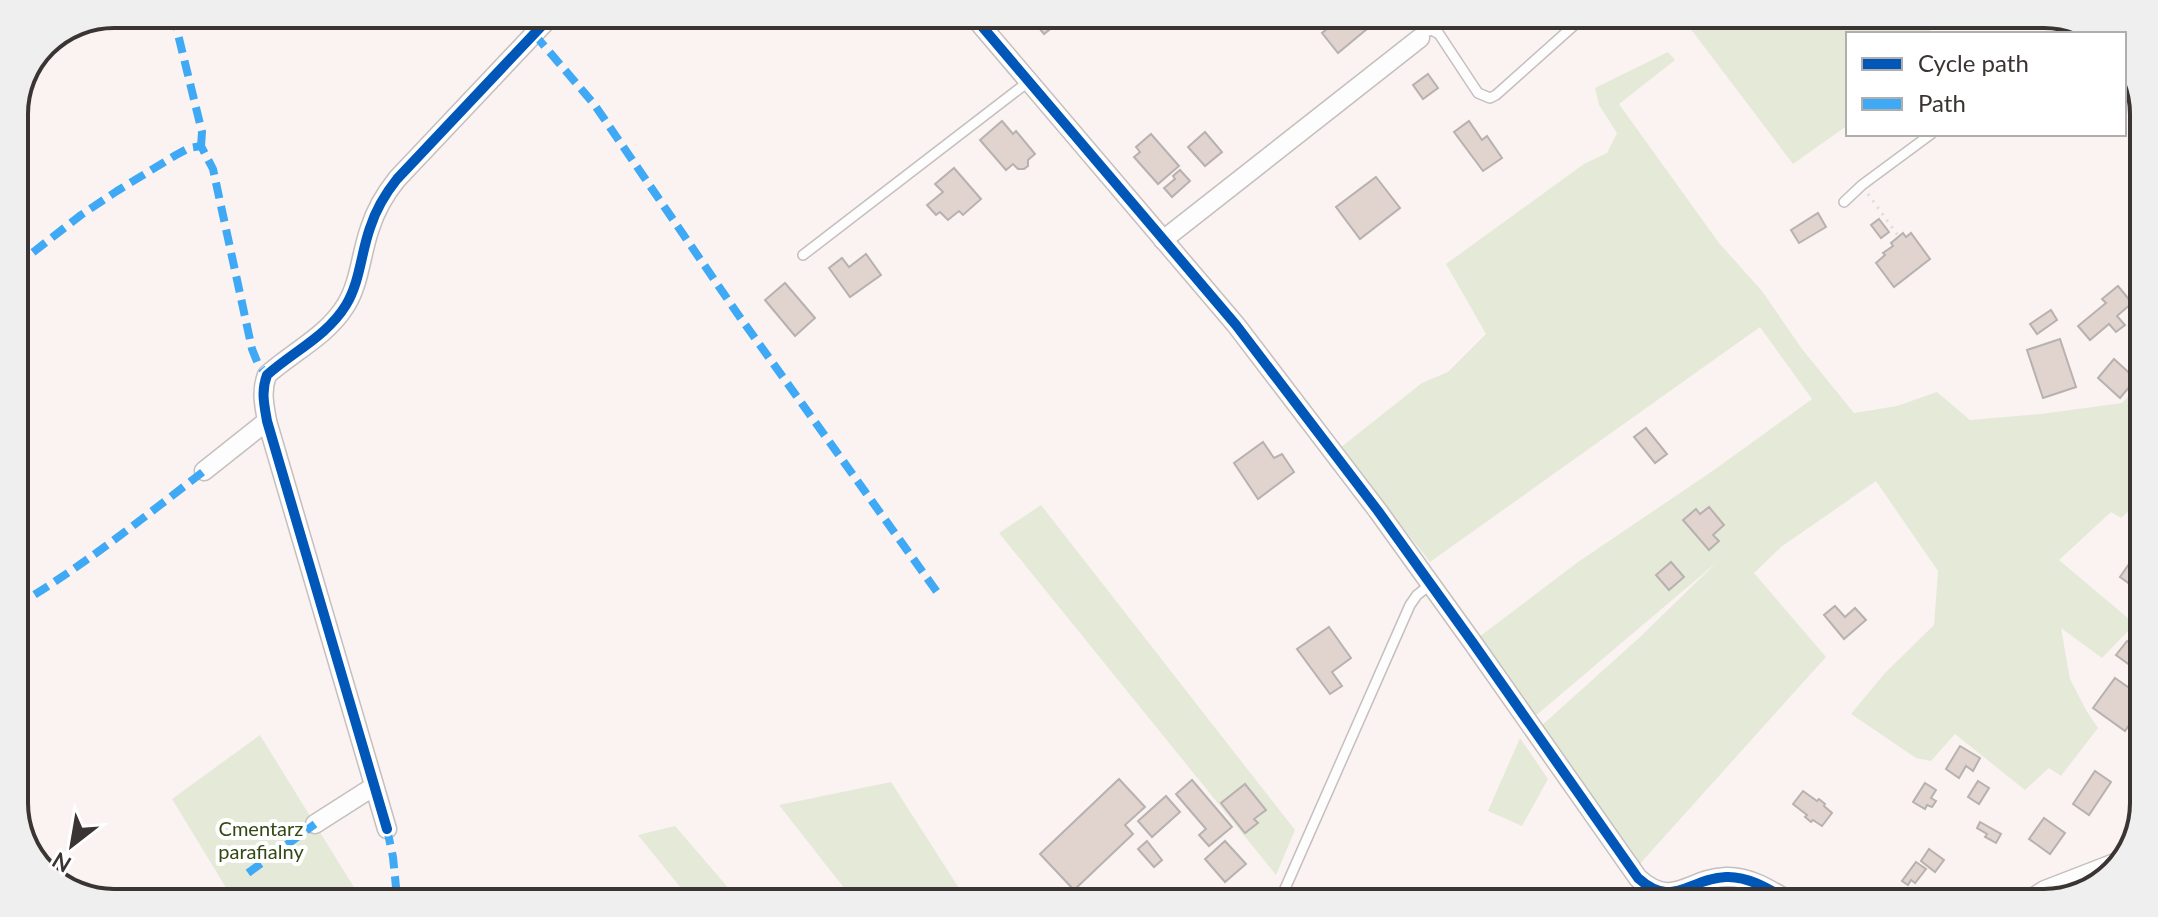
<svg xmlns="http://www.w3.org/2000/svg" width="2158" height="917" font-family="Lato,sans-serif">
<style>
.green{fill:#e5ead8}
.building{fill:#e1d3ce;stroke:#b7b1af;stroke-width:2}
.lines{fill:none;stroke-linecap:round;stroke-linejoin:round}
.lane-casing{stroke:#c5bfbd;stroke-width:12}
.street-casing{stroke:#c5bfbd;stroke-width:21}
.path{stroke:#dedcdc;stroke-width:3;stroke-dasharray:2 6;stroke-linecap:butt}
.lane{stroke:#fefdfd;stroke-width:9}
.street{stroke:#fefdfd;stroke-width:18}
.quiet{stroke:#3fa9f5;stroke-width:8;stroke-dasharray:16 8;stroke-linecap:butt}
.cycleway-casing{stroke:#fff;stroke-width:15}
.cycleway{stroke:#0057b8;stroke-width:10}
.labels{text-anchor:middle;stroke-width:8;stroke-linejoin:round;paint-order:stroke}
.park-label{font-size:20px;fill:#344814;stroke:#fff}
.rim{fill:none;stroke:#3a3432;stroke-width:4}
</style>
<rect width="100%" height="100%" fill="#faf3f1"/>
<g class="green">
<path d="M1702,20L1924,21L1933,34H1848V125L1793,164L1690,28Z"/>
<path d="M1668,52L1675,60L1619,104L1719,243L1762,291L1802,349L1854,413L1897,406L1937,392L1970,420L2041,414L2122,403L2141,382L2140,501L2121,518L2111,512L2059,560L2135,624L2102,658L2061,628L2070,679L2086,710L2098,728L2061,776L2049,768L2025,790L1955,734L1931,761L1916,758L1851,714L1884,674L1934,625L1938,571L1876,481L1781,547L1754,573L1826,657L1637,867L1540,727L1640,637L1717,562L1533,718L1479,637L1578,562L1714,470L1812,399L1760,327L1430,562L1340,448L1422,383L1448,372L1486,334L1446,264L1584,164L1607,153L1617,133L1599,105L1595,88Z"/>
<path d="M1041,505L1295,830L1276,875L999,533Z"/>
<path d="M260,735L360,897L231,896L172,799Z"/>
<path d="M1520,738L1548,779L1522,826L1488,811Z"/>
<path d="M891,782L966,899L852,898L779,805Z"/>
<path d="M675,826L737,898H689L638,835Z"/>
</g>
<g class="building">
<path d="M1030,17L1064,18L1044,34Z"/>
<path d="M1339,19H1379L1338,53L1322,33Z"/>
<path d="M1428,74L1438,88L1423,99L1413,85Z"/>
<path d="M1002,121L1013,134L1016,131L1035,154L1028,160V166L1024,169H1018L1013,164L1006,170L980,140Z"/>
<path d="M1469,121L1482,140L1487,136L1502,158L1483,171L1454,132Z"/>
<path d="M1205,132L1222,152L1205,166L1188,147Z"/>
<path d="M1151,134L1179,166L1158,184L1134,157L1140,152L1136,147Z"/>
<path d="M954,168L981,199L963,215L959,211L948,220L940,212L936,215L927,205L943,192L935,184Z"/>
<path d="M1180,170L1190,181L1172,197L1164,188L1175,179L1173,176Z"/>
<path d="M1376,177L1400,208L1360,239L1336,207Z"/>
<path d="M1818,213L1826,227L1799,243L1791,230Z"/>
<path d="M1879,219L1889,232L1881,238L1871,225Z"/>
<path d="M1903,233L1906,237L1911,233L1930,259L1894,287L1876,263L1885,255L1883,253L1893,246L1891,243Z"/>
<path d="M866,254L881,275L850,297L829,268L842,258L849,267Z"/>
<path d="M785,283L815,318L795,336L765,300Z"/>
<path d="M2118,286L2132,303L2117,316L2125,325L2116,332L2109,324L2090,340L2078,326L2106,303L2102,299Z"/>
<path d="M2051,310L2057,320L2037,334L2030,324Z"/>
<path d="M2060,339L2076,387L2043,398L2027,350Z"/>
<path d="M2114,359L2136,379L2120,398L2098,378Z"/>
<path d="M1646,428L1667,454L1655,463L1634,437Z"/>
<path d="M1263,442L1274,458L1282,454L1294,472L1258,499L1234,463Z"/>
<path d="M1709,507L1724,525L1713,535L1719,541L1709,550L1683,520L1696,509L1700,514Z"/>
<path d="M2136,554L2139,556V582L2138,581L2134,587L2120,577Z"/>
<path d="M1671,562L1684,577L1669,590L1656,575Z"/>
<path d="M1835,606L1845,617L1855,608L1866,620L1844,639L1824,615Z"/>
<path d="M1329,627L1351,658L1332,672L1342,686L1330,694L1297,649Z"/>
<path d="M2139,640L2138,671L2116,655L2127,641L2134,646Z"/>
<path d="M2115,678L2138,694V712L2125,731L2093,708Z"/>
<path d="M1960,746L1980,758L1973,771L1966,766L1959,778L1946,769Z"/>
<path d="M2095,771L2111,782L2089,815L2073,804Z"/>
<path d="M1119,779L1145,807L1125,825L1133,834L1074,890L1040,854Z"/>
<path d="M1192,780L1232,827L1209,846L1199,835L1206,829L1176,794Z"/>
<path d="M1978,781L1989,788L1979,804L1968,797Z"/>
<path d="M1925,783L1936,790L1931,798L1936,801L1932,807L1927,805L1925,809L1913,802Z"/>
<path d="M1245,784L1266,810L1254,819L1258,823L1245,833L1221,803Z"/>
<path d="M1803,791L1817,801L1819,799L1825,804L1824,806L1832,813L1822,826L1813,820L1811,822L1805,817L1807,815L1793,804Z"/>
<path d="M1166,796L1180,812L1152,837L1138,821Z"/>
<path d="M2044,818L2065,833L2050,854L2029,839Z"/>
<path d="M1980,822L2001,834L1996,843L1985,837L1987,834L1977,828Z"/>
<path d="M1147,841L1162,860L1154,867L1138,849Z"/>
<path d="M1225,841L1246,864L1225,882L1205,859Z"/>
<path d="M1929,849L1944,860L1935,872L1921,861Z"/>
<path d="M1916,862L1926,869L1915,883L1911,880L1908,885L1902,881Z"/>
</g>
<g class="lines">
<defs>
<g id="lane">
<path d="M2077,34L2088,26"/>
<path d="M1420,38L1426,32L1432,30L1439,34L1478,93L1490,98L1496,95L1580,20"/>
<path d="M1844,202L1862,185L1931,134"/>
<path d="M803,255L1028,82"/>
<path d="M1280,900L1410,605L1417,595L1431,584"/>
</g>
<g id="street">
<path d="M974,17L1236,325L1378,511L1473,643L1638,878C1673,910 1689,878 1726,877C1750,876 1772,891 1791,902"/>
<path d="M1163,240L1420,38"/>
<path d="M204,471L267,421"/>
<path d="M315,824L373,787"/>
<path d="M387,829L267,421C264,404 261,391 267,375C294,351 327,336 346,305C360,282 361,253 370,228C376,209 385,194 397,179L551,16"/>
<path d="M2024,903L2045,890L2120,861"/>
</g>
</defs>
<use href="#lane" class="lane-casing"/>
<use href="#street" class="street-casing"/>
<path class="path" d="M1868,194L1899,237"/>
<use href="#lane" class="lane"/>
<use href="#street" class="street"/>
<g class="quiet">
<path d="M173,14L202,132L201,146"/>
<path d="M534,34L594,104L737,313L937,592"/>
<path d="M14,267L81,215L117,191L176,155L189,148L201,146L213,169L252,349L258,364L267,375"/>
<path d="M14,607C81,568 143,518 204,471"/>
<path d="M387,829L393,857L397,897"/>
<path d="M248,873L315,824"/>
</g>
<defs>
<g id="cycleway">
<path d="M974,17L1236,325L1378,511L1473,643L1638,878C1673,910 1689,878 1726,877C1750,876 1772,891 1791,902"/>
<path d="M387,829L267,421C264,404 261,391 267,375C294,351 327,336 346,305C360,282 361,253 370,228C376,209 385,194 397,179L551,16"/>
</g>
</defs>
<use href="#cycleway" class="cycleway-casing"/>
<use href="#cycleway" class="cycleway"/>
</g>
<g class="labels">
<g class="park-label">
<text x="261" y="836">Cmentarz<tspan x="261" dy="23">parafialny</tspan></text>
</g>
</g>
<path d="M0 0H2158V917H0ZM114 28H2044A86 86 0 0 1 2130 114V803A86 86 0 0 1 2044 889H114A86 86 0 0 1 28 803V114A86 86 0 0 1 114 28Z" fill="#efefef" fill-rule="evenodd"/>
<path class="rim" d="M114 28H2044A86 86 0 0 1 2130 114V803A86 86 0 0 1 2044 889H114A86 86 0 0 1 28 803V114A86 86 0 0 1 114 28Z"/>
<rect x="1846" y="32" width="280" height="104" fill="#ffffff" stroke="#b0aead" stroke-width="2"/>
<rect x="1862" y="58" width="40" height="12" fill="#0057b8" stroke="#b0aead" stroke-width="2"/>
<text x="1918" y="72" font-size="24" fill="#3a3432">Cycle path</text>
<rect x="1862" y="98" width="40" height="12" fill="#3fa9f5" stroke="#b0aead" stroke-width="2"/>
<text x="1918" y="112" font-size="24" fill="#3a3432">Path</text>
<g transform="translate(72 845) rotate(211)" stroke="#ffffff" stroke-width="6" paint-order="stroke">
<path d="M0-6L14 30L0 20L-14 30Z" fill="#3a3432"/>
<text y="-12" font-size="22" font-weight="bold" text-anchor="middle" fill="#3a3432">N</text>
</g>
</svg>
